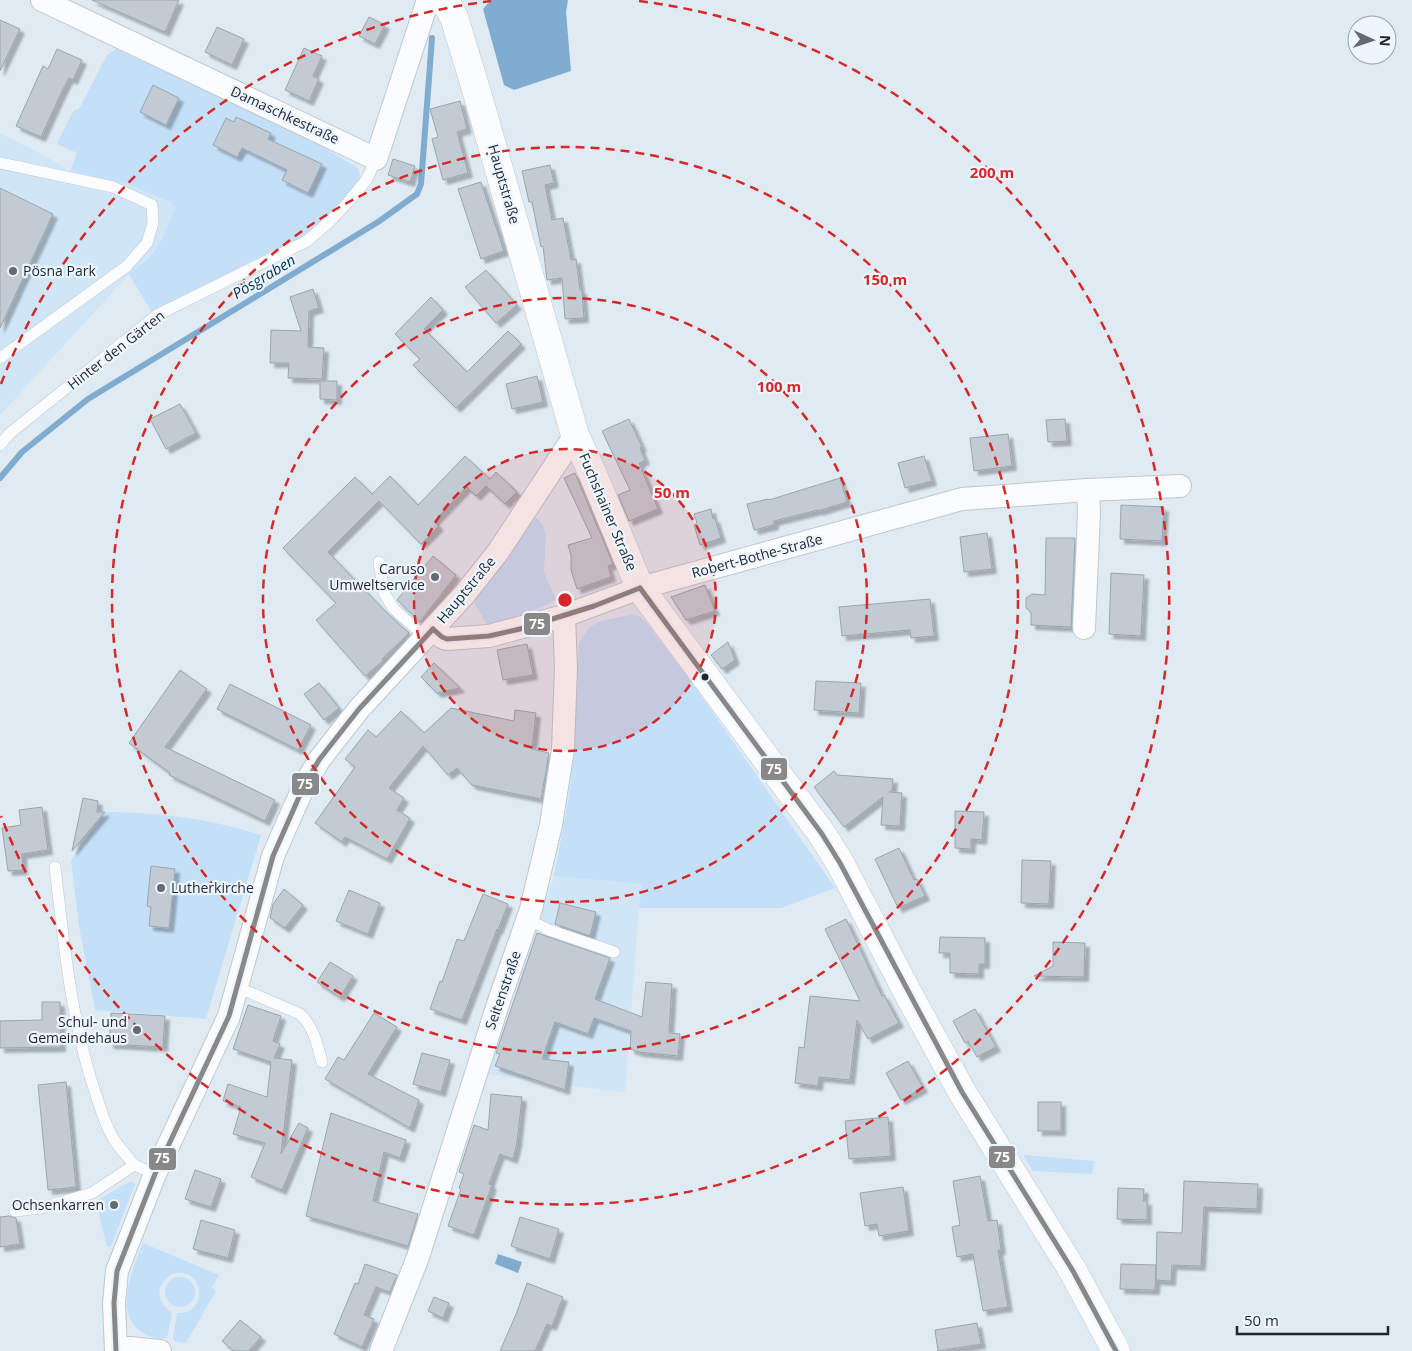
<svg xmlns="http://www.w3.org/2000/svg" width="1412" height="1351" font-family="'Open Sans',sans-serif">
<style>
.built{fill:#d0e6f7}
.green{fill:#c4e0f8}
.water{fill:#80accf}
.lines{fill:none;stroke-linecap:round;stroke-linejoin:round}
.stream{stroke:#80accf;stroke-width:6}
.building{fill:#c2cbd3;stroke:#9ba5ac;filter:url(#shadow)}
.service-casing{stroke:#bec8d0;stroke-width:12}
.minor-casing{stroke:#bec8d0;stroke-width:24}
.tertiary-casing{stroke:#bec8d0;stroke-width:29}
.service{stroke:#fafcfd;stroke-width:11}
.minor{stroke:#fafcfd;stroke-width:22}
.tertiary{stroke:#fafcfd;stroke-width:28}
.bus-1-casing{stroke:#edf6ff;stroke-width:9}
.bus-1{stroke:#888;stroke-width:5}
.ring{fill:none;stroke:#d62828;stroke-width:2.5;stroke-dasharray:9 6}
.poi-dot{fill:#626b74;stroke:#edf6ff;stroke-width:2}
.bus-dot{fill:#1e272f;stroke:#edf6ff;stroke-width:2}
.labels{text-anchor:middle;stroke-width:4.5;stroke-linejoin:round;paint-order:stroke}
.street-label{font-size:14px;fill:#1e272f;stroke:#edf6ff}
.poi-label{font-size:14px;fill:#1e272f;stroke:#edf6ff;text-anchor:end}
.water-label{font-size:15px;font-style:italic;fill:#013251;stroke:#edf6ff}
.centre{fill:#d62828;stroke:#edf6ff;stroke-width:2.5}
.ring-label{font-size:15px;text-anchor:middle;font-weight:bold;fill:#d62828;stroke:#edf6ff;stroke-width:4.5;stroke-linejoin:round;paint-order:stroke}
.line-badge{stroke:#edf6ff;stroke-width:2}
.badge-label{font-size:14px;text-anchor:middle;font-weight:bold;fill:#fff}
</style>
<defs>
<filter id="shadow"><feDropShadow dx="4.5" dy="4.5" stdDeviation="1" flood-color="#0004"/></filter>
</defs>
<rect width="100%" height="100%" fill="#dfeaf3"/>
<g class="built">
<path d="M0,133L42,154L70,171L127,184L172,203L176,208L159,245L149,258L129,274L0,415Z"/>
<path d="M554,876L643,884L639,908L625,1093L489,1074Z"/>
</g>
<g class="green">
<path d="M116,49L318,144L358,168L360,174L359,181L327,219L305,236L249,262L229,273L165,304L152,313L129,274L149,258L159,245L176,208L172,203L127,184L70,171L77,153L57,144L74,110L79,109L107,55Z"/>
<path d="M536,517L543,525L546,535L544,572L556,600L520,617L487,625L474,602Z"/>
<path d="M630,615L639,616L645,621L693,684L835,888L781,908H639L642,884L554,876L569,796L574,752L579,643L589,627L601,621Z"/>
<path d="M105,812C158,812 211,819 261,835L206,1019L95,1010L79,926L71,860Z"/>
<path d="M1023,1155L1094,1161L1092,1174L1033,1171Z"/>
<path d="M131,1181L135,1184L111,1246L107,1247L96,1201Z"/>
<path d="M143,1243L219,1275L212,1287L216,1291L186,1343L174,1341L173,1338L177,1313C207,1315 206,1270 177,1273C171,1274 165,1278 162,1284C154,1298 165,1305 172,1314L167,1338H161L160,1339C108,1329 129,1277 143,1243Z"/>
<circle cx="180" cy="1292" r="15"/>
</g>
<g class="water">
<path d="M491,0H568L566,12L571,71L514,90L504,85L483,9Z"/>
<path d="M498,1254L522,1262L518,1273L495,1264Z"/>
</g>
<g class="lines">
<path class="stream" d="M0,478L22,452L88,399L378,222L417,194L421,184L432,38"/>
</g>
<g class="building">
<path d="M92,0H179L165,32Z"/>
<path d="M369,17L385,25L375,44L359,36Z"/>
<path d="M0,20L20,29L0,71Z"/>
<path d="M217,27L244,39L232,65L205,52Z"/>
<path d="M304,48L322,56L313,76L319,79L309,101L285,90Z"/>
<path d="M57,49L82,60L73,80L69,78L63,89L41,137L16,126L43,66L48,69Z"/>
<path d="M153,85L179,98L166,125L140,112Z"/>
<path d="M460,101L467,129L457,132L468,173L443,180L432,139L438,137L430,109Z"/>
<path d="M236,117L271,133L268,139L322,164L308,193L282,180L287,170L242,148L237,157L213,145L226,118L234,122Z"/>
<path d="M393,159L415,166L410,182L388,175Z"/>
<path d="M550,165L554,183L545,185L552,220L563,218L571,260L576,259L580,290H582L584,318L565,319L562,278L547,280L543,246L541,247L532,202H529L522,171Z"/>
<path d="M481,182L504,251L481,259L458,189Z"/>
<path d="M0,188L53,214L0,328Z"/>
<path d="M486,270L517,305L496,323L465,287Z"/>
<path d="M313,289L319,308L309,311L308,347L324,348L322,379L288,378L289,363H270L271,330L301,331L290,297Z"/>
<path d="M431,297L443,310L424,329L467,372L508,331L521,344L456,408L413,365L420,359L395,334Z"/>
<path d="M537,376L543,402L512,409L506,384Z"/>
<path d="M320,381H337V400L320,399Z"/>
<path d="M180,404L196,433L166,449L150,419Z"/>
<path d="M629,419L642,447L640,448L645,460L639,463L658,509L629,521L618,495L630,490L602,431Z"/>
<path d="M1065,419L1067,441L1048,442L1046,420Z"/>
<path d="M1008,434L1012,466L974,471L970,438Z"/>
<path d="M465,456L490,479L496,472L517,492L505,504L486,486L476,496L467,487L434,521L439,526L421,544L379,501L328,552L387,613L409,633L382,659L383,661L365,676L316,620L336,603L283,548L355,477L373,495L372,494L390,476L418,505Z"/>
<path d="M924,456L932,481L905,488L898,463Z"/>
<path d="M575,473L613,564L608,566L611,577L577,589L571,570V556L568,545L592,538L564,478Z"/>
<path d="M840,478L847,502L818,511V510L774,521V525L754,530L747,504L768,499L769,500Z"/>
<path d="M1121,505L1164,507L1162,541L1120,539Z"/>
<path d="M711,509L713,519L715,518L721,538L700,545L694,525L697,523L694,514Z"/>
<path d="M987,533L992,569L964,572L960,537Z"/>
<path d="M1046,538H1075L1071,627L1031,625V612L1026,608V598L1032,594L1045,595Z"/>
<path d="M433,556L456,575L420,622L397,600Z"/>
<path d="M1111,573L1144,575L1141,636L1109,634Z"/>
<path d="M705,585L715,611L686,620L671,597Z"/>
<path d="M930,599L934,636L911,638L910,630L842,636L839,607Z"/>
<path d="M728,642L735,660L722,669L711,655Z"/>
<path d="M527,644L533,675L503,680L497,650Z"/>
<path d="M434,663L460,688L437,693L421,677Z"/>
<path d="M180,670L207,689L165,747L275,800L265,821L169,775L170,773L129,743Z"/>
<path d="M816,681L861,683L859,713L814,710Z"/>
<path d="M319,683L339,708L324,720L304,694Z"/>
<path d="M230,684L311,725L298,750L217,709Z"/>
<path d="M451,708L514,721L515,710L536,713L532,749L549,753L541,799L472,785L457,768L448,775L423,746L389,788L404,798L397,810L410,818L387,859L345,837L342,842L315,823L355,767L345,759L368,730L376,737L401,711L424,733Z"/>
<path d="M834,771L837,775L893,779L892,790L889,792L902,793L900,826L881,825L883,797L844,827L814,787Z"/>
<path d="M83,798L98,801L97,812H105L72,851Z"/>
<path d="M42,807L48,850L22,854L23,870L8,871L2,828L21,825L19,810Z"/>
<path d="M955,811L984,812L982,840L971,839V849L955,848Z"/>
<path d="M899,848L914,880L917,879L925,896L898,908L875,859Z"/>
<path d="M1022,860L1051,861L1049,904L1021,903Z"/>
<path d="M151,866L175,869L169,928L149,926L151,907L147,906Z"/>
<path d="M284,889L303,905L285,928L270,918L273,904Z"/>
<path d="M349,890L380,903L368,934L336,921Z"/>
<path d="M483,894L508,904L498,930L497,929L462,1020L430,1009L440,981L442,982L457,939L464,941Z"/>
<path d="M560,903L596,912L590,936L555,924Z"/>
<path d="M846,919L882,996L884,995L899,1023L868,1039L857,1020L850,1080L819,1077L818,1086L795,1083L799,1047L804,1048L810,996L860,1001L825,929Z"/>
<path d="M537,933L610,958L595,999L642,1017L646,982L672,984L669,1033L680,1034L678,1056L639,1052L630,1049L631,1031L594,1018L588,1034L555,1022L542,1059L569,1062L565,1090L495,1066L500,1054L496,1053Z"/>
<path d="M940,937L985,938V964H979V974L950,973V953H939Z"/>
<path d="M1053,942L1085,943L1084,977L1034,976L1053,966Z"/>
<path d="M330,962L353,976L340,997L317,982Z"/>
<path d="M42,1002H60L61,1047L0,1048V1021L42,1020Z"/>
<path d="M248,1005L281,1016L273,1041L280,1044L274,1058L292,1060L281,1154L299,1123L308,1128L282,1190L251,1177L265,1143L233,1134L241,1107L223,1101L228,1084L267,1097L271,1062L233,1049Z"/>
<path d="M975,1009L996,1047L977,1057L968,1041L965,1043L953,1021Z"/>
<path d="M111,1013L165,1016L163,1047L109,1044Z"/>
<path d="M374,1013L397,1027L368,1074L419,1100L410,1128L325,1079L338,1057L344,1060Z"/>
<path d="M422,1053L450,1060L441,1092L413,1084Z"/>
<path d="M908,1061L923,1088L901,1100L886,1073Z"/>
<path d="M66,1082L76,1187L48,1190L38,1085Z"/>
<path d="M491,1094L522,1097L517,1143L513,1159L500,1154L489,1184L492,1185L474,1235L448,1226L461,1189L459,1188L464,1174L459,1172L474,1125L488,1130Z"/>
<rect x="1038" y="1102" width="23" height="29"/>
<path d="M331,1113L406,1140L400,1158L384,1152L373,1201L418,1214L408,1246L306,1216Z"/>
<path d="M888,1117L891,1156L849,1159L845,1121Z"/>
<path d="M195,1170L221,1179L211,1207L185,1199Z"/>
<path d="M980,1176L988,1221L997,1220L1001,1250H998L1008,1307L983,1311L973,1254L957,1257L952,1227L960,1225L953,1181Z"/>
<path d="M1184,1181L1258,1184L1257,1209L1204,1207L1201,1266L1172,1265L1171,1281L1156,1280L1157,1232L1182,1233Z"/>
<path d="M903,1187L909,1231L879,1236L877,1224L865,1226L860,1193Z"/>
<path d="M1118,1188L1144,1189L1143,1201H1147V1220L1117,1219Z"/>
<path d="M9,1216L16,1218L20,1244L0,1247V1217Z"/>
<path d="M520,1217L559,1229L550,1259L511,1246Z"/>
<path d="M201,1220L235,1230L228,1258L193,1249Z"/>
<path d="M365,1264L397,1275L390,1292L376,1287L364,1315L374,1319L362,1347L334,1334L355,1283L358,1284Z"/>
<path d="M1121,1264L1156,1265L1155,1290L1120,1289Z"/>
<path d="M527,1283L563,1297L552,1326L547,1324L535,1351H500L517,1312Z"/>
<path d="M434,1297L449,1303L443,1318L428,1311Z"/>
<path d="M240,1320L261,1337L249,1351H234L222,1341Z"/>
<path d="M977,1323L981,1344L938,1351L935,1330Z"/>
</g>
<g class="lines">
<defs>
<g id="service">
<path d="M0,163L113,187L152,205L153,223L147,243L127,266L0,358"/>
<path d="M0,445L9,434L157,315L307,241L329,222L350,200L367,179L376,159"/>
<path d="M379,562L384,593L394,609L425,637"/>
<path d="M55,867C64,943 71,1022 96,1095C101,1110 106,1128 115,1141C121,1150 128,1157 134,1165"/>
<path d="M528,919L549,930L614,952"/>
<path d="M237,987L300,1014C314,1027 317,1044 322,1062"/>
<path d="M15,1211L41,1208L92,1193L134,1165L155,1174"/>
</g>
<g id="minor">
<path d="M42,0L376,159L428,0"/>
<path d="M1084,628L1089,513L1088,490"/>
<path d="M433,629L442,637L447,639L489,636L564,616L640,588L962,499L1088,490L1180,486"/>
<path d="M116,1350L130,1348L160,1351"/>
<path d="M116,1351L114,1303L117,1271L155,1174L229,1016L273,856L303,788L319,760L359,709L464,595L498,552L575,435"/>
<path d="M381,1351L418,1257L499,1001L531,909L551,825L563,749L566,668L564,616"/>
</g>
<path id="tertiary" d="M441,0L448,6L454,17L478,96L575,435L592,472L640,588L822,834L840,863L910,997L962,1092L1073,1271L1116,1351"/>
</defs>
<use href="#service" class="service-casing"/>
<use href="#minor" class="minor-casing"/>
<use href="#tertiary" class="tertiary-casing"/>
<use href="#service" class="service"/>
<use href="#minor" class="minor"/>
<use href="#tertiary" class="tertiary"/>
<defs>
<g id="bus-1">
<path d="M640,588L822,834L840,863L962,1092L1073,1271L1116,1351"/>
<path d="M433,629L442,637L447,639L489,636L520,629L594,606L640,588"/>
<path d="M116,1351L114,1303L117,1271L155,1174L229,1016L273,856L303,788L319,760L359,709L433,629"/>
</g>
</defs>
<use href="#bus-1" class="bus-1-casing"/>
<use href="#bus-1" class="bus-1"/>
</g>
<circle cx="565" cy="600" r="151" fill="#d62828" fill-opacity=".12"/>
<g class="ring">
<circle cx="565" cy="600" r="151"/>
<circle cx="565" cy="600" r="302"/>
<circle cx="565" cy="600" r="453"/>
<path d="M1 384A604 604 0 0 1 491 1M639 1A604 604 0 1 1 1 816"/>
</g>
<g class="poi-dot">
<circle cx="13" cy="271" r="5"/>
<circle cx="435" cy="577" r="5"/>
<circle cx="161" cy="888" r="5"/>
<circle cx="137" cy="1030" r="5"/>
<circle cx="114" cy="1205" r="5"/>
</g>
<circle class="bus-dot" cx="705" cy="677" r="4.5"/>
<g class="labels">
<g class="street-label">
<text transform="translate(285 115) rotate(25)" y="5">Damaschkestraße</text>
<text transform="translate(504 184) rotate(74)" y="5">Hauptstraße</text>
<text transform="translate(116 350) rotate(-38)" y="5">Hinter den Gärten</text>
<text transform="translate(608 512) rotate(67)" y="5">Fuchshainer Straße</text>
<text transform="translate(757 556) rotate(-15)" y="5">Robert-Bothe-Straße</text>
<text transform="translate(466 590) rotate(-50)" y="5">Hauptstraße</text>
<text transform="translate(503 990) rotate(-71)" y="5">Seitenstraße</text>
</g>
<g class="poi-label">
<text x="23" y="276" text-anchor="start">Pösna Park</text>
<text x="425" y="574">Caruso<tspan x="425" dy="16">Umweltservice</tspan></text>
<text x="171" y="893" text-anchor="start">Lutherkirche</text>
<text x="127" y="1027">Schul- und<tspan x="127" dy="16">Gemeindehaus</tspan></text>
<text x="104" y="1210">Ochsenkarren</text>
</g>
<g class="water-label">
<text transform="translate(264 277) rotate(-31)" y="5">Pösgraben</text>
</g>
</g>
<circle cx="565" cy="600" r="8" class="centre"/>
<g class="ring-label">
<text x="992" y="178">200 m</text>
<text x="885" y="285">150 m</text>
<text x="779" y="392">100 m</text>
<text x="672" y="498">50 m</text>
</g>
<g class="line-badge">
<rect x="523" y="612" width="28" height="24" rx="5" fill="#888"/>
<rect x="760" y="757" width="28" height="24" rx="5" fill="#888"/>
<rect x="291" y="772" width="29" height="24" rx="5" fill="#888"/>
<rect x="988" y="1145" width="28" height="24" rx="5" fill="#888"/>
<rect x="148" y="1147" width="29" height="24" rx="5" fill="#888"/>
</g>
<g class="badge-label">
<text x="537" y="629">75</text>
<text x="774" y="774">75</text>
<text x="305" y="789">75</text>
<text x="1002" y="1162">75</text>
<text x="162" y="1163">75</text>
</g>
<g transform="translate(1372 40) rotate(93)"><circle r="24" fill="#edf6ff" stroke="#9aa3ac"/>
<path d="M0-4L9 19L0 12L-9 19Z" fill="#626b74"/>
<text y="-8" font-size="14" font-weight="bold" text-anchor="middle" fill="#1e272f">N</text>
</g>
<path d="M1237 1326v8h151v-8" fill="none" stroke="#1e272f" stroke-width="2.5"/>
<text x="1244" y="1326" font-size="15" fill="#1e272f" stroke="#edf6ff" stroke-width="4" paint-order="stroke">50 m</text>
</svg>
